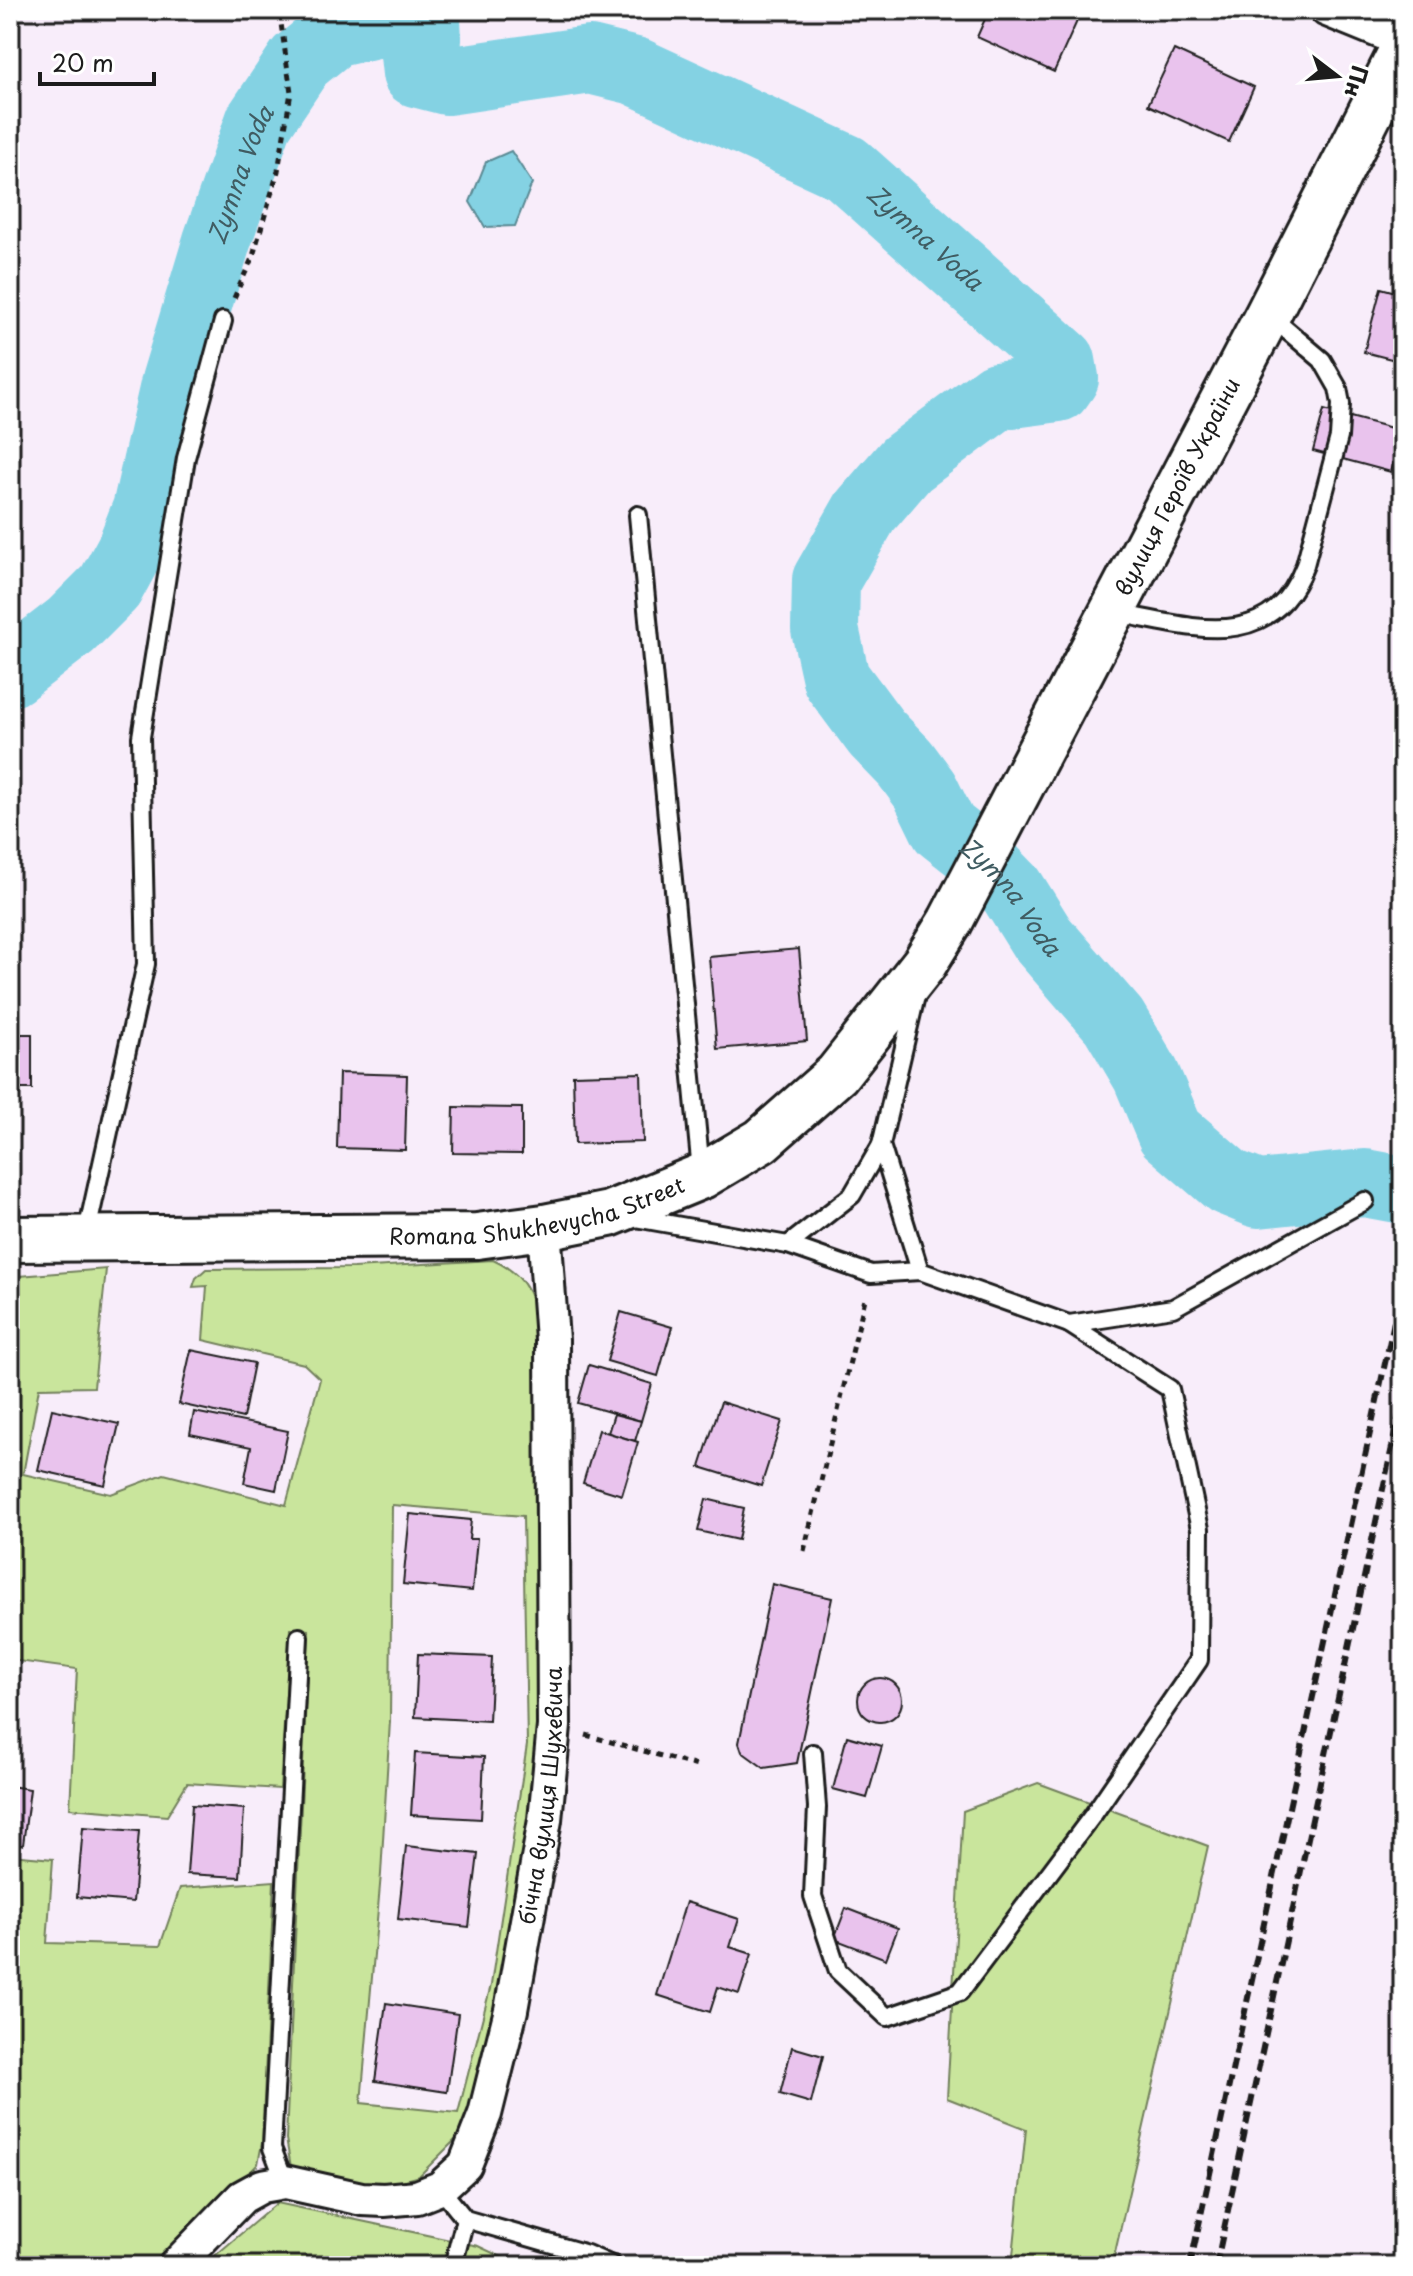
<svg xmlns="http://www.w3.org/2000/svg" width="1413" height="2276" font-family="'Playpen Sans',sans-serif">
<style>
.green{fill:#c9e59c;stroke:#72805c;stroke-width:2;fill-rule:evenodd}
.water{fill:#84d2e3;stroke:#5a8993;stroke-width:2}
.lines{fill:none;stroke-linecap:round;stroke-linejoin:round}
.river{stroke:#84d2e3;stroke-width:68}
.building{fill:#e9c3ed;stroke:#1c1c1c;stroke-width:2}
.lane-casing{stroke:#1c1c1c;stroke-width:22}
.street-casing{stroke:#1c1c1c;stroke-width:38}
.secondary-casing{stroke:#1c1c1c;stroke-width:50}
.path{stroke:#1c1c1c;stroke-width:5;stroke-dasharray:6 6;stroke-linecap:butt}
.lane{stroke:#fff;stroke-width:16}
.street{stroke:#fff;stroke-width:32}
.secondary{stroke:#fff;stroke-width:44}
.rail{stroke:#1c1c1c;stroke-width:6;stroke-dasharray:12 6;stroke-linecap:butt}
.labels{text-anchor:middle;stroke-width:6;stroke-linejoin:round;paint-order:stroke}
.street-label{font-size:22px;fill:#1c1c1c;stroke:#fff}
.water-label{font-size:24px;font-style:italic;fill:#405c62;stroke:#fff}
</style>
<rect width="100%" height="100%" fill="#f8edfa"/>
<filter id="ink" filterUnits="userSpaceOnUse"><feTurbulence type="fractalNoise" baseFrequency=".0125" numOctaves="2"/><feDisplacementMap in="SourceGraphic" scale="16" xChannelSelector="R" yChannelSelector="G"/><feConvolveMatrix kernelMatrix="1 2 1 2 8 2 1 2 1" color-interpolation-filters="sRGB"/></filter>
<g filter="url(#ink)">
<g class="green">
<path d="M493,1260C533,1278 535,1305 541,1344L540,1779L505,1986L470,2117L455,2140L419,2176L374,2189L291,2167L286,2139L309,1630L290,1629L280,1789L187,1783L167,1816L70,1808L77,1669L10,1660V1336L19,1276L106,1269L94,1387L39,1388L23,1474L111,1494L164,1474L286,1505L320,1379L304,1364L203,1340L207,1286L193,1287L196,1278L206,1269L353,1268ZM392,1505L523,1516L527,1745L491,1985L458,2113L361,2103L381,1874L390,1721Z"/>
<path d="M1038,1783L1208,1846L1112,2266H1012L1026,2129L947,2098L963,1811Z"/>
<path d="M10,1855L53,1859L47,1943L160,1946L180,1888L274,1881L262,2143L258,2164L159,2266H10Z"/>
<path d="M277,2203L478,2246L521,2266H203Z"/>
</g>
<path class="water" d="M511,151L532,183L515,226L485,227L470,202L486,162Z"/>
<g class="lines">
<path class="river" id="s1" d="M10,673L71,626L110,587L130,550L146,509L175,381L217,241L259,122L300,61L333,34L414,15L427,21L428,40L414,55L416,73L447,81L590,60L635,71L846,168L1062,361L1065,378L1058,388L997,396L906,464L865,512L826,580L825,629L836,679L876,733L905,763L925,790L944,829L981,858L1012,890L1042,938L1114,1021L1146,1075L1170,1132L1228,1182L1258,1194L1365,1183L1403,1190"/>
</g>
<g class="building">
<path d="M989,10H1082L1054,72L977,37Z"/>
<path d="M1174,50L1254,87L1229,142L1148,105Z"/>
<path d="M1381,288L1403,294V362L1364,352Z"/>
<path d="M1324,410L1403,431L1391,472L1313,451Z"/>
<path d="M799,949L807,1041L717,1049L709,957Z"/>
<rect x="10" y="1034" width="22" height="55"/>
<path d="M339,1073L407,1075L405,1150L337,1148Z"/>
<path d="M641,1073L643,1142L575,1144L573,1075Z"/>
<path d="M454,1107L522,1108V1154L453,1153Z"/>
<path d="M621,1312L672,1327L658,1376L607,1361Z"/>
<path d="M191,1350L254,1363L243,1418L179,1404Z"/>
<path d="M589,1365L652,1384L641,1421L578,1403Z"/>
<path d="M721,1402L782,1421L761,1486L700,1467Z"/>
<path d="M52,1409L119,1424L105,1485L38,1470Z"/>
<path d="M194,1412L288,1431L276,1490L244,1483L251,1447L190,1434Z"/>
<path d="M614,1414L641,1421L635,1441L608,1433Z"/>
<path d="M599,1430L638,1442L622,1495L583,1483Z"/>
<path d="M706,1499L744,1508L738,1540L698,1531Z"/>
<path d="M410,1514L471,1520L469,1539H477L472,1591L403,1584Z"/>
<path d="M772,1584L832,1598L797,1763L764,1768L742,1752L739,1743Z"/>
<path d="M418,1654L492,1657L489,1721L415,1717Z"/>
<circle cx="880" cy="1700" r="22"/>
<path d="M847,1736L882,1746L867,1798L833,1789Z"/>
<path d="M415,1753L484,1757L481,1819L411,1815Z"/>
<path d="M10,1786L30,1789L23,1845L10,1844Z"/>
<path d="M192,1805L244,1809L240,1877L187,1874Z"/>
<path d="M83,1827L139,1831L133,1902L77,1897Z"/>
<path d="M406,1846L478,1854L469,1927L398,1919Z"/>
<path d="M686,1902L739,1919L730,1947L752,1954L739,1994L718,1987L710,2012L657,1995Z"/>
<path d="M846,1908L898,1928L886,1959L834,1939Z"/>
<path d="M386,2003L458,2014L447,2092L375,2081Z"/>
<path d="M792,2047L823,2056L811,2103L780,2094Z"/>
</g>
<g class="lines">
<defs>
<g id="lane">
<path d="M638,515L701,1171"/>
<path d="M1115,613C1190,626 1270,656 1305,565L1339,437L1341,404L1338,388L1322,360L1269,315"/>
<path d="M916,996L881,1145L920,1271"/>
<path d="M630,1217L788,1245L871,1274L920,1271L1069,1324L1173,1308L1365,1201"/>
<path d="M86,1236L146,964L141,737L186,458L223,321"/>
<path d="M788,1245L852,1195L881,1145"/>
<path d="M813,1753L817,1807L813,1896L838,1971L887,2017L960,1992L1093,1815L1199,1660L1200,1529L1170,1389L1069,1324"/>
<path d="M285,2182L272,2148L299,1637"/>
<path d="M440,2188L465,2219L587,2254L614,2266"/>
<path d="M453,2266L465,2219"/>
</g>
<g id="street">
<path d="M1327,10L1403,41"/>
<path id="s2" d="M175,2266L242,2197L262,2186L285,2182L362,2199L384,2200L417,2197L440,2188L465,2165L485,2114L511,2010L545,1820L554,1726L552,1340L544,1227"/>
</g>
<g id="secondary">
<path id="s3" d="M10,1239L477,1236L544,1227L609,1214L702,1176L761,1141L837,1074L924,964L950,922L1268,314L1403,48"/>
</g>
</defs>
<use href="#lane" class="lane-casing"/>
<use href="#street" class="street-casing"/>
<use href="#secondary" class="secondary-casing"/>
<g class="path">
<path d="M308,10H325"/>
<path d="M234,298L253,256L278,171L291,92L279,10"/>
<path d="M804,1551L865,1299"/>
<path d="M586,1735L701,1767"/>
</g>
<use href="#lane" class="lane"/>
<use href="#street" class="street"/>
<use href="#secondary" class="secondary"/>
<g class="rail">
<path d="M1190,2266L1403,1280"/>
<path d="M1216,2266L1403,1396"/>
</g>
</g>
</g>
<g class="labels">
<g class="street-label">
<text dy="8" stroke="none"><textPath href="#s3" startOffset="1552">вулиця Героїв України</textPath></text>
<text dy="8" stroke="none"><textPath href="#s3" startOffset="530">Romana Shukhevycha Street</textPath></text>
<text dy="8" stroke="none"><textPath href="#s2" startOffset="714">бічна вулиця Шухевича</textPath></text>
</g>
<g class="water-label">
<text dy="8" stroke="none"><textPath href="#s1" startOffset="566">Zymna Voda</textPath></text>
<text dy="8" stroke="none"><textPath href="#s1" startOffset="1454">Zymna Voda</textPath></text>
<text dy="8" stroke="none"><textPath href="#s1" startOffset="2366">Zymna Voda</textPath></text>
</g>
</g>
<rect width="1413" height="2276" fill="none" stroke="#fff" stroke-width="40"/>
<rect x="20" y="20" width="1373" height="2236" fill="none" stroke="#1c1c1c" stroke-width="3" filter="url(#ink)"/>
<g transform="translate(1337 76) rotate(106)" stroke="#ffffff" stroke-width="6" paint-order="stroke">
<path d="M0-6L14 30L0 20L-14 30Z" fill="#1c1c1c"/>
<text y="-12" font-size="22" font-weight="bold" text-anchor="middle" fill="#1c1c1c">Пн</text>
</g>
<path d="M40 72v12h114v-12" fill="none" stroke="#1c1c1c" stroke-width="4"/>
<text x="52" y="72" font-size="24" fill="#1c1c1c" stroke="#ffffff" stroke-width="6" paint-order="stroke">20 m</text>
</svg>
